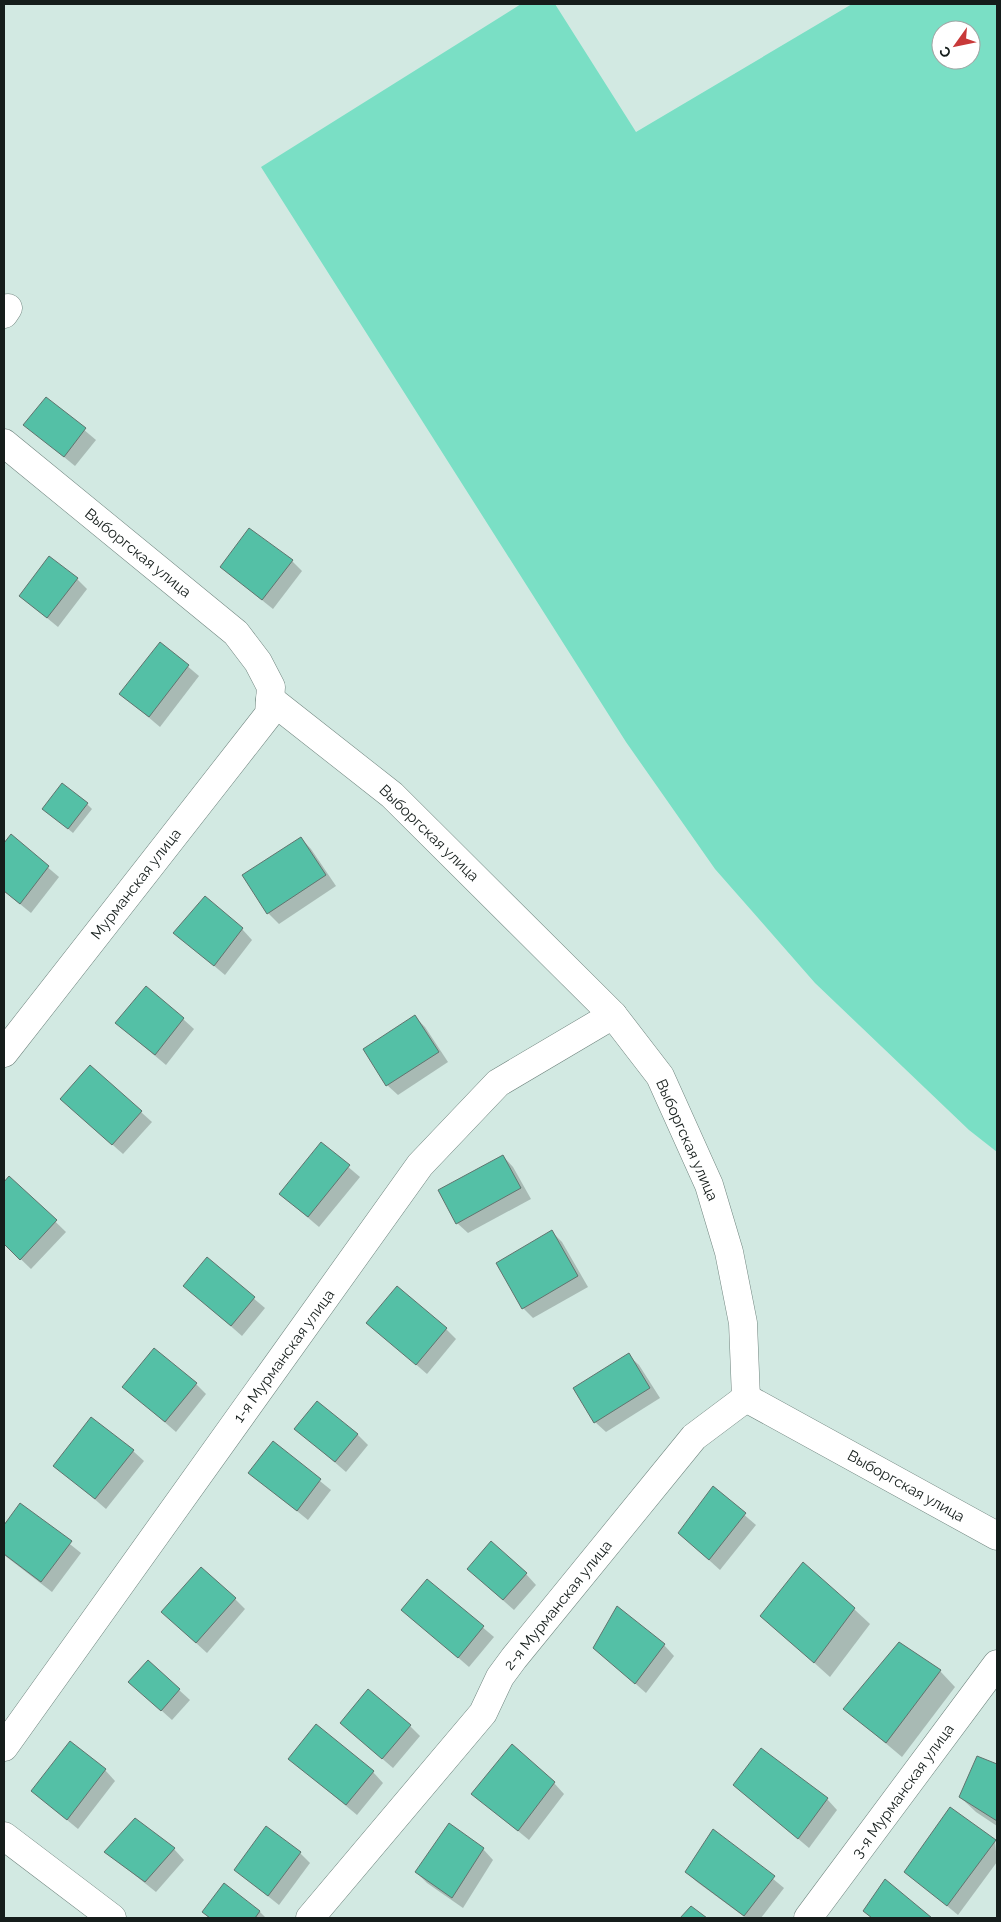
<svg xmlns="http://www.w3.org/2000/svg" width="1001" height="1922" font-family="Raleway,sans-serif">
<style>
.green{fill:#7adfc5;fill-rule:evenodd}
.shadow{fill:#0003}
.building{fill:#54c0a6;stroke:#60746e}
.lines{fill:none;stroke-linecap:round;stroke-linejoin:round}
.minor-casing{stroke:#70857f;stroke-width:29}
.minor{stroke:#fff;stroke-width:28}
.labels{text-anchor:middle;stroke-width:5;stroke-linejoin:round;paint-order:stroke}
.street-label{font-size:15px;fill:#151d1b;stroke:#fff}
</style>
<rect width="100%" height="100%" fill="#d2e9e2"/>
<path class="green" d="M521,4H555L636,132L852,4H997V1152L969,1130L815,983L715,869L626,742L261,167ZM941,30H971V60H941Z"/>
<g class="shadow">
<path d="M46,398L96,440L75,466L25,425Z"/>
<path d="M292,561L302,571L273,609L221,567Z"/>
<path d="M77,579L87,589L58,627L20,596Z"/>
<path d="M160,643L199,676L160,727L121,694Z"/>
<path d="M87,804L92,809L73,833L44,809Z"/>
<path d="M11,836L59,877L31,913L4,891V845Z"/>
<path d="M301,838L311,849L336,886L279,924L268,913L244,876Z"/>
<path d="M242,929L252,940L225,975L175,933Z"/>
<path d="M415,1017L425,1027L448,1062L398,1095L387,1085Z"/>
<path d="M183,1019L194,1029L166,1065L116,1023Z"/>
<path d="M90,1066L152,1122L123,1154L72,1109Z"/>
<path d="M321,1144L360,1177L319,1227L280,1194Z"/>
<path d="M503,1156L513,1167L531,1199L468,1233L457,1223Z"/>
<path d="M9,1177L66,1232L31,1269L4,1243V1183Z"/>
<path d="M552,1232L562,1242L588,1287L533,1318L523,1308Z"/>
<path d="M207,1259L265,1308L242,1336L185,1286Z"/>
<path d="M368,1323L446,1329L456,1339L427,1374Z"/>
<path d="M628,1355L639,1365L660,1398L606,1432L595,1422Z"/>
<path d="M196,1384L206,1394L176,1432L124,1387Z"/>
<path d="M296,1429L357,1434L368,1445L346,1472Z"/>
<path d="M273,1443L331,1490L308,1520L250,1473Z"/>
<path d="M133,1451L144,1461L106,1509L55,1465Z"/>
<path d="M713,1488L756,1525L720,1570L690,1543Z"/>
<path d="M21,1505L81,1553L52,1592L4,1555V1527Z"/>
<path d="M526,1574L536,1585L514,1610L479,1579Z"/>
<path d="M427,1580L494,1637L469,1667L403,1610Z"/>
<path d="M235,1599L245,1609L207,1653L173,1622Z"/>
<path d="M854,1609L870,1624L830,1677L762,1616Z"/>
<path d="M664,1645L674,1656L646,1693L595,1648Z"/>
<path d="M940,1671L955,1687L902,1757L845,1709Z"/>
<path d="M179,1690L190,1700L172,1720L141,1692Z"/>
<path d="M341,1723L410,1726L420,1736L393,1768Z"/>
<path d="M978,1758L997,1765V1826L976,1812L960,1797Z"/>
<path d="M290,1759L373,1772L383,1783L357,1815Z"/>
<path d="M105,1770L115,1781L78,1829L32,1791Z"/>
<path d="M554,1783L564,1794L529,1840L473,1794Z"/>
<path d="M734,1785L827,1799L837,1810L809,1848Z"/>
<path d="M714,1830L784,1888L761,1918H746L697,1882L686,1872Z"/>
<path d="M995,1841L997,1862L958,1915L905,1871Z"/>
<path d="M174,1849L184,1860L156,1892L106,1852Z"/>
<path d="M483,1849L493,1860L463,1908L427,1883L416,1872Z"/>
<path d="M300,1853L310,1863L279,1905L235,1870Z"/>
<path d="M886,1881L930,1918H872L865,1911Z"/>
<path d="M224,1884L260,1912L266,1918H209L203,1912Z"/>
</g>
<g class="building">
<path d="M46,397L86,428L64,457L23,425Z"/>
<path d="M249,528L293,560L262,600L220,567Z"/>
<path d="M49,556L78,578L47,618L19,596Z"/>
<path d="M160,642L189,665L149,717L119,694Z"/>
<path d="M62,783L88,803L68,829L42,809Z"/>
<path d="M11,834L49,866L20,904L4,891V843Z"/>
<path d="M301,837L326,875L267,914L242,875Z"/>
<path d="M205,896L243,928L214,966L173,933Z"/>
<path d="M146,986L184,1018L155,1055L115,1023Z"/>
<path d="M415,1015L439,1052L386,1086L363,1049Z"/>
<path d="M90,1065L142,1111L112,1145L60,1099Z"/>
<path d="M321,1142L350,1165L308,1217L279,1194Z"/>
<path d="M503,1155L521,1188L456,1224L438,1190Z"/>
<path d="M9,1176L57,1220L20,1260L4,1244V1182Z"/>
<path d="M552,1230L578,1276L522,1309L496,1263Z"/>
<path d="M207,1257L255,1297L231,1326L183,1286Z"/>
<path d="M397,1286L447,1328L416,1365L366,1323Z"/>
<path d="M154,1348L197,1383L165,1422L122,1387Z"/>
<path d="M629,1353L650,1388L594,1423L573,1388Z"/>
<path d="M317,1401L358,1434L335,1462L294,1429Z"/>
<path d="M91,1417L134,1450L95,1499L53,1466Z"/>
<path d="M273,1441L321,1479L297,1511L248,1473Z"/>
<path d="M713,1486L746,1513L709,1560L678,1533Z"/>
<path d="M20,1503L72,1541L41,1582L4,1554V1525Z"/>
<path d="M491,1541L527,1573L503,1600L467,1569Z"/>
<path d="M803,1562L855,1608L814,1663L760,1616Z"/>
<path d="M201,1567L236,1598L196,1643L161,1612Z"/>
<path d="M427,1579L484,1626L458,1658L401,1610Z"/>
<path d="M617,1606L665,1644L635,1684L593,1648Z"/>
<path d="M899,1642L941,1670L886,1743L843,1709Z"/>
<path d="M148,1660L180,1689L161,1711L128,1682Z"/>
<path d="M368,1689L411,1725L382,1759L340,1723Z"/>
<path d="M316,1724L374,1771L346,1805L288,1759Z"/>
<path d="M70,1741L106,1769L67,1820L31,1791Z"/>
<path d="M512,1744L555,1782L518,1831L471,1794Z"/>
<path d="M761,1748L828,1798L798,1839L733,1785Z"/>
<path d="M977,1756L997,1764V1821L959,1797Z"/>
<path d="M950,1807L996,1840L947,1906L904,1872Z"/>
<path d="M135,1818L175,1848L145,1882L104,1852Z"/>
<path d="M449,1823L484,1848L452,1898L415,1872Z"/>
<path d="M266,1826L301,1852L268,1896L234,1870Z"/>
<path d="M713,1829L775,1876L744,1916L685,1872Z"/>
<path d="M885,1879L932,1918H872L863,1911Z"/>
<path d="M224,1883L260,1911L255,1918H210L202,1912Z"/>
<path d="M691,1906L707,1918H680Z"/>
</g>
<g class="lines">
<defs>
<g id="minor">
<path d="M4,314L8,308"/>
<path d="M4,443L236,633L258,662L271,687L269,714L4,1053"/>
<path d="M270,699L392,795L613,1015L660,1076L709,1185L729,1252L743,1323L746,1398"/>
<path d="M746,1398L997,1536"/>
<path d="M4,1747L420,1165L498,1083L613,1015"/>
<path d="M4,1836L112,1918"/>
<path d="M310,1918L483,1713L500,1677L514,1658L694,1437L746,1398"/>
<path d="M808,1918L997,1664"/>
</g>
</defs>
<use href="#minor" class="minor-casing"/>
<use href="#minor" class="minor"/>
</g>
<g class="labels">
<g class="street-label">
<text transform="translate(138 553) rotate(39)" y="5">Выборгская улица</text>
<text transform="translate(429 833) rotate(44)" y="5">Выборгская улица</text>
<text transform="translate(136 884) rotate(-52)" y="5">Мурманская улица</text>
<text transform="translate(687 1140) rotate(66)" y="5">Выборгская улица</text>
<text transform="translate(284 1356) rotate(-54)" y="5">1-я Мурманская улица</text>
<text transform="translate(906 1486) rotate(29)" y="5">Выборгская улица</text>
<text transform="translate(558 1605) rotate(-51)" y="5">2-я Мурманская улица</text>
<text transform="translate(903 1791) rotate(-54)" y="5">3-я Мурманская улица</text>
</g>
</g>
<rect width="1001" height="1922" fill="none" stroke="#151d1b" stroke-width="10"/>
<g transform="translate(956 45) rotate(237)"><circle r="24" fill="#ffffff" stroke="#a1a5a4"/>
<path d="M0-4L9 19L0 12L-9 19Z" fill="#c83939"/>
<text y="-8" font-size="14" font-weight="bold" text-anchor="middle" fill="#151d1b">С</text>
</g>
</svg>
